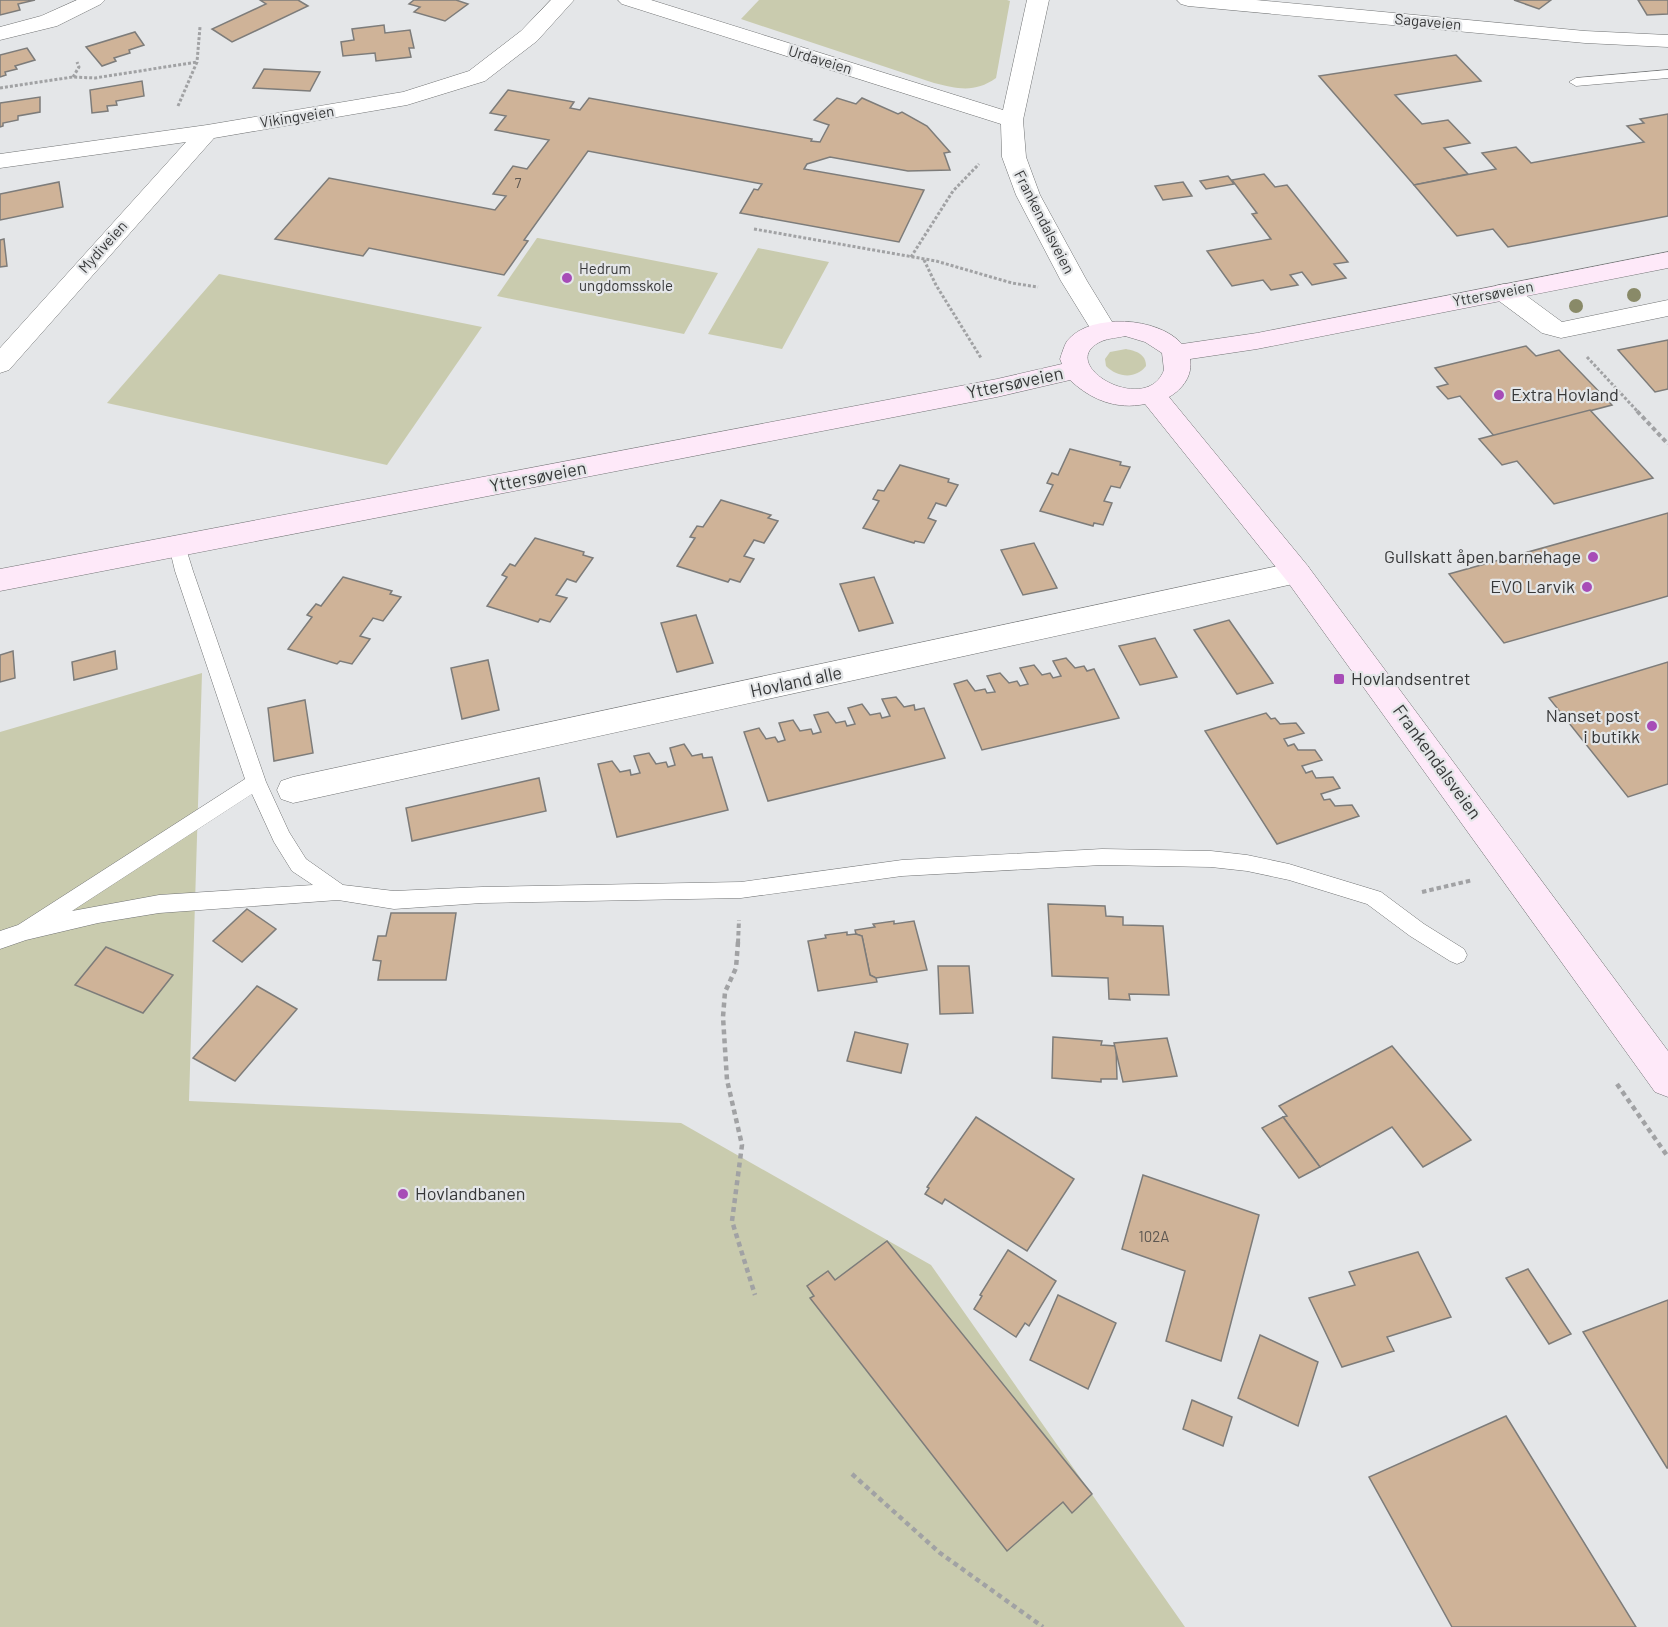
<svg xmlns="http://www.w3.org/2000/svg" width="1668" height="1627" font-family="Barlow,sans-serif">
<style>
.green{fill:#c9cbae}
.building{fill:#cfb398;stroke:#7d7c7a;stroke-width:1.5}
.lines{fill:none;stroke-linecap:round;stroke-linejoin:round}
.service-casing{stroke:#717374;stroke-width:1}
.minor-casing{stroke:#717374;stroke-width:1}
.secondary-casing{stroke:#717374;stroke-width:1}
.path-far2{stroke:#a1a2a4;stroke-width:3;stroke-dasharray:3 2;stroke-linecap:butt}
.path-far1{stroke:#a1a2a4;stroke-width:4;stroke-dasharray:4.5 3;stroke-linecap:butt}
.path{stroke:#a1a2a4;stroke-width:4.5;stroke-dasharray:5 4;stroke-linecap:butt}
.service{fill:#fff;fill-rule:evenodd}
.minor{fill:#fff;fill-rule:evenodd}
.secondary{fill:#fee9f9;fill-rule:evenodd}
.tree{fill:#898a68}
.poi-dot{fill:#a74cb7;stroke:#e4e6e8;stroke-width:2}
.labels{text-anchor:middle;stroke-width:4.5;stroke-linejoin:round;paint-order:stroke}
.far-number-label{font-size:14px;fill:#5d5751}
.far-street-label{font-size:15px;fill:#373839;stroke:#e4e6e8}
.far-poi-label{font-size:15px;fill:#373839;stroke:#e4e6e8;text-anchor:start}
.number-label{font-size:15px;fill:#5d5751}
.street-label{font-size:18px;fill:#373839;stroke:#e4e6e8}
.poi-label{font-size:18px;fill:#373839;stroke:#e4e6e8;text-anchor:start}
</style>
<rect width="100%" height="100%" fill="#e4e6e8"/>
<g class="green">
<path d="M759,0H1007L1010,1L996,78C975,93 958,89 934,83L741,19Z"/>
<path d="M537,238H538L718,273L684,334L497,296Z"/>
<path d="M758,248L829,262L782,349L708,334Z"/>
<path d="M219,274L482,327L387,465L107,403Z"/>
<path d="M1126,349C1136,351 1146,354 1146,366C1136,379 1118,378 1106,366L1105,359L1110,352Z"/>
<path d="M202,673L189,1101L681,1123L931,1265L1185,1627H0V732Z"/>
</g>
<g class="building">
<path d="M0,0H35L18,4L20,10L0,15Z"/>
<path d="M260,0H298L308,6L232,42L212,29L266,4Z"/>
<path d="M414,0H456L468,4L445,21L414,12L420,7L409,4Z"/>
<path d="M1514,0H1551L1539,9Z"/>
<path d="M1638,0H1668V14L1647,15Z"/>
<path d="M384,25L385,33L410,30L414,48H409L411,57L376,61L375,53L343,56L341,42L354,40L352,29Z"/>
<path d="M135,32L144,45L129,50L130,53L114,58L116,61L102,66L86,47Z"/>
<path d="M27,48L35,60L15,66L17,69L5,72L6,75L0,77V55Z"/>
<path d="M1456,55L1481,81L1395,95L1422,124L1448,120L1470,143L1444,148L1468,174L1414,185L1319,76Z"/>
<path d="M264,69L320,72L310,91L253,88Z"/>
<path d="M142,81L144,96L116,101L117,105L107,106L108,111L92,113L90,90Z"/>
<path d="M508,90L574,102L570,108L580,110L589,98L812,139L811,141L820,142L829,125L814,120L837,98L856,104L862,98L898,114L902,112L927,126L950,152L944,153L950,170L908,171L830,157L807,164L804,169L924,190L899,242L740,213L754,189L758,190L762,184L588,151L524,240L528,241L504,275L369,248L363,256L275,239L329,178L495,210L506,196L493,194L513,166L527,169L549,140L495,130L506,116L490,113Z"/>
<path d="M40,97V112L18,116V120L3,123V126L0,127V103Z"/>
<path d="M1668,114V216L1508,247L1493,229L1457,236L1414,185L1496,169L1482,153L1516,147L1531,163L1644,142L1627,126L1644,123L1640,119Z"/>
<path d="M1264,174L1275,187L1287,185L1348,262L1334,264L1346,278L1312,285L1302,272L1290,275L1298,285L1271,290L1263,280L1232,286L1207,251L1271,239L1252,214L1257,213L1232,180Z"/>
<path d="M1228,176L1234,184L1206,189L1200,181Z"/>
<path d="M59,182L63,207L0,220V194Z"/>
<path d="M1183,182L1192,196L1163,200L1155,186Z"/>
<path d="M4,239L7,266L0,267V240Z"/>
<path d="M1668,340V389L1655,392L1618,350Z"/>
<path d="M1526,346L1536,356L1559,350L1612,405L1494,436L1460,396L1448,399L1437,387L1448,384L1435,368Z"/>
<path d="M1590,410L1653,478L1554,504L1517,461L1502,465L1479,439Z"/>
<path d="M1070,449L1121,462L1120,465L1130,467L1120,488L1111,486L1104,501L1112,503L1103,525L1094,523L1093,526L1040,511L1053,485L1047,483L1052,473L1058,475Z"/>
<path d="M900,465L949,479L948,482L958,485L946,506L936,503L928,518L936,521L924,543L915,541L914,543L863,528L879,501L873,499L878,490L884,491Z"/>
<path d="M721,500L771,515L768,518L778,521L764,543L754,540L744,556L754,559L740,582L730,579L728,582L677,566L695,538L690,537L697,526L703,527Z"/>
<path d="M1668,513V596L1504,643L1449,574Z"/>
<path d="M535,538L584,552L583,555L593,558L576,582L567,579L556,595L567,598L550,622L540,619L538,622L487,606L507,577L502,575L510,564L515,566Z"/>
<path d="M1034,543L1057,588L1023,595L1001,550Z"/>
<path d="M343,577L392,591L390,594L401,597L383,621L373,618L360,636L370,639L352,664L340,661L337,664L288,649L312,617L307,615L316,604L321,606Z"/>
<path d="M874,577L893,623L859,631L840,584Z"/>
<path d="M696,615L713,663L677,672L661,623Z"/>
<path d="M1229,620L1273,683L1237,694L1194,630Z"/>
<path d="M1155,638L1177,677L1140,685L1119,646Z"/>
<path d="M13,651L15,678L0,682V655Z"/>
<path d="M115,651L117,669L74,680L72,662Z"/>
<path d="M1066,658L1075,668L1084,666L1087,671L1094,669L1119,718L982,750L954,684L967,680L975,691L985,689L987,693L995,692L987,676L1000,673L1009,683L1017,681L1020,686L1028,684L1020,668L1034,665L1042,675L1050,673L1053,678L1061,676L1053,661Z"/>
<path d="M488,660L499,710L462,719L451,668Z"/>
<path d="M1668,662V784L1628,797L1549,698Z"/>
<path d="M896,697L904,707L914,705L915,710L924,708L945,758L768,801L744,732L759,728L766,739L775,737L778,742L785,740L779,723L793,720L800,731L811,729L813,734L821,732L814,715L828,712L836,723L845,721L847,726L855,724L848,708L862,704L870,715L880,713L882,718L890,716L882,699Z"/>
<path d="M305,700L313,753L274,761L268,708Z"/>
<path d="M1266,713L1271,719L1275,718L1280,724L1296,723L1304,733L1284,739L1288,746L1294,744L1298,750H1315L1322,760L1302,766L1306,773L1312,771L1316,778L1333,777L1340,788L1321,794L1324,800L1330,799L1335,806L1352,805L1359,816L1277,844L1205,731Z"/>
<path d="M684,744L692,756L702,754L703,758L712,757L728,810L617,837L598,764L612,761L620,772L630,770L631,775L640,773L634,756L649,753L656,764L666,762L668,767L675,765L670,748Z"/>
<path d="M539,778L546,811L412,841L406,808Z"/>
<path d="M1048,904L1105,906L1106,916L1123,917V925L1163,926L1169,995L1129,994L1130,1000L1109,999L1108,978L1052,976Z"/>
<path d="M247,909L276,929L242,962L213,941Z"/>
<path d="M391,913H456L446,980H378L381,961L373,960L378,936H386Z"/>
<path d="M894,921V924L914,921L927,970L876,978L870,975L862,936L856,934L855,930L875,927L873,924Z"/>
<path d="M847,932V935L856,934L862,936L870,975L876,978L877,982L818,991L808,941L826,938L825,935Z"/>
<path d="M106,947L173,975L143,1013L75,985Z"/>
<path d="M938,966H969L973,1013L940,1014Z"/>
<path d="M257,986L297,1009L235,1081L193,1058Z"/>
<path d="M855,1032L908,1044L901,1073L847,1061Z"/>
<path d="M1053,1037L1102,1041L1101,1045L1116,1046L1117,1079H1101V1082L1052,1078Z"/>
<path d="M1167,1038L1177,1076L1123,1082L1114,1043Z"/>
<path d="M1392,1046L1471,1140L1423,1167L1392,1127L1320,1167L1283,1117L1287,1116L1279,1106Z"/>
<path d="M976,1117L1074,1179L1027,1251L945,1199L942,1204L925,1194L929,1188L927,1187Z"/>
<path d="M1283,1117L1320,1167L1299,1178L1262,1128Z"/>
<path d="M1143,1175L1259,1215L1221,1361L1166,1341L1185,1271L1122,1249Z"/>
<path d="M887,1241L1092,1494L1072,1513L1063,1502L1007,1551L810,1298L814,1296L807,1286L828,1271L835,1280Z"/>
<path d="M1008,1250L1056,1281L1029,1326L1025,1323L1016,1337L974,1309L982,1296L980,1295Z"/>
<path d="M1418,1252L1451,1317L1387,1337L1394,1351L1342,1367L1309,1298L1355,1285L1349,1272Z"/>
<path d="M1528,1269L1571,1334L1549,1344L1506,1278Z"/>
<path d="M1058,1295L1116,1323L1088,1389L1030,1360Z"/>
<path d="M1668,1300V1468H1667L1583,1332Z"/>
<path d="M1260,1335L1318,1362L1298,1426L1238,1398Z"/>
<path d="M1192,1400L1232,1417L1223,1446L1183,1429Z"/>
<path d="M1506,1416L1636,1627H1452L1369,1477Z"/>
</g>
<g class="lines">
<defs>
<g id="service">
<path d="M1668,70V78L1576,86L1569,82L1576,78Z"/>
<path d="M178,540L184,542L193,571L266,782L289,832L306,859L343,885L394,891L482,887L741,882L902,860L1102,849L1211,851L1247,855L1289,864L1381,892L1424,924L1464,949L1467,955L1464,961L1457,964L1450,961L1410,936L1367,904L1289,880L1247,871L1211,867L1102,865L902,876L741,898L482,903L394,909L338,900L159,913L98,923L26,940L0,949V931L18,925L245,779L175,571L169,546L172,542ZM252,794L274,842L292,871L313,885L159,895L72,911Z"/>
</g>
<g id="minor">
<path d="M77,0H105L101,4L57,26L0,40V27L41,16Z"/>
<path d="M551,0H574L537,41L485,81L407,105L214,138L9,370L0,373V348L186,142L0,168V154L207,125L403,92L469,71L521,31Z"/>
<path d="M618,0H651L1003,110L1027,0H1049L1023,120L1026,157L1040,195L1087,281L1117,330L1113,336L1104,338L1095,336L1061,281L1016,195L1002,157L1001,124L622,4Z"/>
<path d="M1177,0H1256L1585,31L1668,35V47L1585,43L1188,6L1181,4Z"/>
<path d="M1504,284L1513,286L1562,322L1668,300V316L1561,338L1542,333L1495,298L1491,292L1495,286Z"/>
<path d="M1297,562L1307,565L1312,573L1307,581L293,803L281,799L277,790L281,781L293,777Z"/>
</g>
<path id="secondary" d="M1668,252V268L1257,349L1190,359C1193,375 1183,389 1169,397L1307,565L1668,1051V1097L1655,1092L1287,581L1145,404C1117,410 1091,400 1070,380L997,397L0,591V569L997,379L1062,364L1060,359C1062,353 1064,346 1067,341C1090,312 1159,317 1182,344L1257,333ZM1125,336L1145,342L1162,353L1164,370C1146,418 1052,363 1102,341C1109,338 1118,338 1125,336Z"/>
</defs>
<use href="#service" class="service-casing"/>
<use href="#minor" class="minor-casing"/>
<use href="#secondary" class="secondary-casing"/>
<g class="path-far2">
<path d="M73,77L79,67L77,62"/>
<path d="M0,88L73,77L95,78L197,62"/>
<path d="M178,106L197,62L200,27"/>
<path d="M754,229L936,261L1012,283L1038,287"/>
<path d="M911,257L953,191L979,164"/>
<path d="M924,260L936,285L981,358"/>
<path d="M1587,357L1639,413"/>
</g>
<g class="path-far1">
<path d="M1637,411L1668,444"/>
<path d="M1422,892L1473,880"/>
<path d="M738,943L739,920"/>
</g>
<g class="path">
<path d="M738,942L736,968L725,992L723,1017L727,1080L742,1145L732,1221L755,1295"/>
<path d="M1617,1084L1668,1157"/>
<path d="M852,1474L940,1553L1043,1627"/>
</g>
<use href="#service" class="service"/>
<use href="#minor" class="minor"/>
<use href="#secondary" class="secondary"/>
</g>
<g class="tree">
<circle cx="1634" cy="295" r="7"/>
<circle cx="1576" cy="306" r="7"/>
</g>
<g class="poi-dot">
<circle cx="567" cy="278" r="6"/>
<circle cx="1499" cy="395" r="6"/>
<circle cx="1593" cy="557" r="6"/>
<circle cx="1587" cy="587" r="6"/>
<rect x="1333" y="673" width="12" height="12" rx="3"/>
<circle cx="1652" cy="726" r="6"/>
<circle cx="403" cy="1194" r="6"/>
</g>
<g class="labels">
<g class="far-number-label">
<text x="518" y="188">7</text>
</g>
<g class="far-street-label">
<text transform="translate(1428 22) rotate(5)" y="5">Sagaveien</text>
<text transform="translate(820 60) rotate(17)" y="5">Urdaveien</text>
<text transform="translate(297 117) rotate(-9)" y="5">Vikingveien</text>
<text transform="translate(1044 222) rotate(63)" y="5">Frankendalsveien</text>
<text transform="translate(103 247) rotate(-48)" y="5">Mydiveien</text>
<text transform="translate(1493 294) rotate(-11)" y="5">Yttersøveien</text>
</g>
<g class="far-poi-label">
<text x="579" y="274">Hedrum<tspan x="579" dy="17">ungdomsskole</tspan></text>
</g>
<g class="number-label">
<text x="1154" y="1242">102A</text>
</g>
<g class="street-label">
<text transform="translate(1015 383) rotate(-12)" y="6">Yttersøveien</text>
<text transform="translate(538 477) rotate(-11)" y="6">Yttersøveien</text>
<text transform="translate(796 682) rotate(-12)" y="6">Hovland alle</text>
<text transform="translate(1437 762) rotate(54)" y="6">Frankendalsveien</text>
</g>
<g class="poi-label">
<text x="1511" y="401">Extra Hovland</text>
<text x="1581" y="563" text-anchor="end">Gullskatt åpen barnehage</text>
<text x="1575" y="593" text-anchor="end">EVO Larvik</text>
<text x="1351" y="685">Hovlandsentret</text>
<text x="1640" y="722" text-anchor="end">Nanset post<tspan x="1640" dy="21">i butikk</tspan></text>
<text x="415" y="1200">Hovlandbanen</text>
</g>
</g>
</svg>
